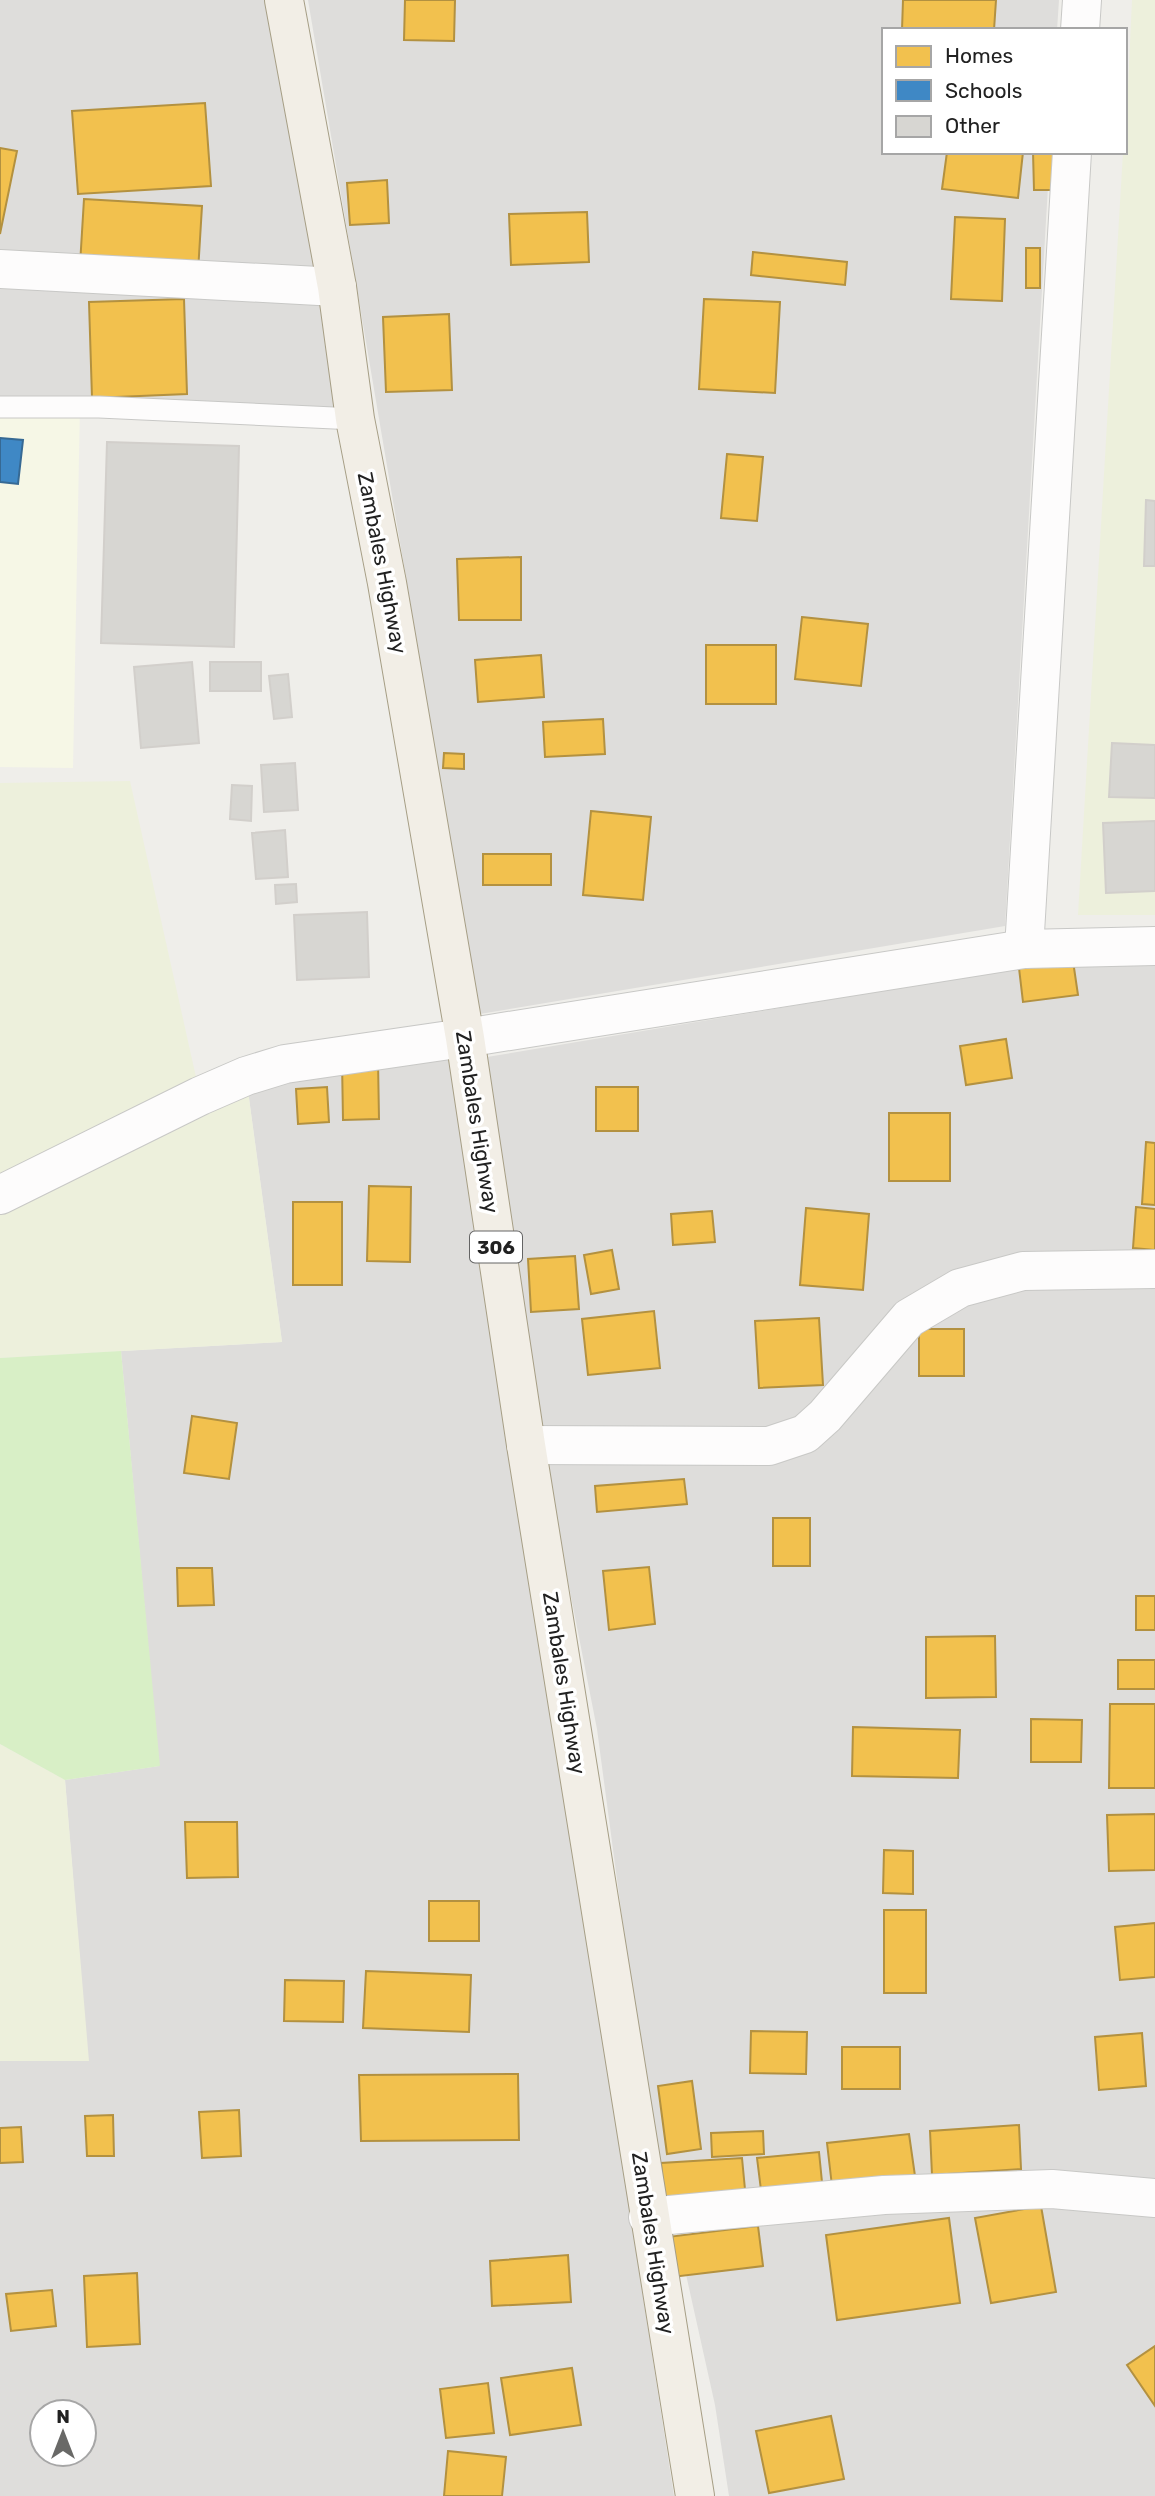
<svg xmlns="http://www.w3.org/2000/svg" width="1155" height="2496" font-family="Rubik,sans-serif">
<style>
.residential{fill:#dedddb;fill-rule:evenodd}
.education{fill:#f6f7e6}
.farmland{fill:#edf0dc}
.grass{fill:#d8efc6}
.homes{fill:#f2c14e;stroke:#b39140;stroke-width:2}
.schools{fill:#3f88c5;stroke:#366994;stroke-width:2}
.building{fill:#d7d6d2;stroke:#d2cfcb;stroke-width:2}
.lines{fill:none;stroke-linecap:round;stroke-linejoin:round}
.service-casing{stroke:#c8c8c6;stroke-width:23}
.minor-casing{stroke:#c8c8c6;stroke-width:40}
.primary-casing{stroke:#a69e85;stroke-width:40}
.service{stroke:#fdfcfc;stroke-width:21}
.minor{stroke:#fdfcfc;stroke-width:38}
.primary{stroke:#f2eee6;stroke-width:38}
.labels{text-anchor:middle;stroke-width:7;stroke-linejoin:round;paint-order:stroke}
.shield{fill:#fff;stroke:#646464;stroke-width:2}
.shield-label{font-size:19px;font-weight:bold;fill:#212121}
.street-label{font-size:21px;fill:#212121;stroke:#fff}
</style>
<rect width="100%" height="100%" fill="#efeeea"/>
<g class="residential">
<path d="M0,0H284L355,419L0,407Z"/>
<path d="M308,0H1059L1057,30H884V152H1050L1005,926L480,1014Z"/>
<path d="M1155,958V2496H729L715,2405L645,2090L597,1729L524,1357L487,1057L989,973L1054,959Z"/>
<path d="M448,1040L674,2496H0V2061H88L65,1780L159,1766L121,1351L282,1342L246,1076ZM42,2412H84V2454H42Z"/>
</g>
<path class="education" d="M0,404L80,405L73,768L0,767Z"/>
<g class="farmland">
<path d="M1132,0H1155V915H1078L1123,152H1125Z"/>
<path d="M130,781L200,1095L246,1076L282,1342L0,1358V783Z"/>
<path d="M0,1744L65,1780L89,2061H0Z"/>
</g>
<path class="grass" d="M121,1351L160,1766L65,1780L0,1744V1358Z"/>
<g class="homes">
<path d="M405,0H455L454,41L404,40Z"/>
<path d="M903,0H996L994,30H902Z"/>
<path d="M205,103L211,186L78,194L72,111Z"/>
<path d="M0,148L17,151L0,234Z"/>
<path d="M947,152H1023L1018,198L942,189Z"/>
<path d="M1033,152H1056L1057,190H1034Z"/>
<path d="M387,180L389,223L350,225L347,183Z"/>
<path d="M84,199L202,206L198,272L80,265Z"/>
<path d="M587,212L589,262L511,265L509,214Z"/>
<path d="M955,217L1005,219L1002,301L951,299Z"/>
<rect x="1026" y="248" width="14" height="40"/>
<path d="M753,252L847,262L845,285L751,275Z"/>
<path d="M184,299L187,394L92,398L89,302Z"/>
<path d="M704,299L780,302L775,393L699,389Z"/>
<path d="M449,314L452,390L386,392L383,317Z"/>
<path d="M727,454L763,457L757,521L721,518Z"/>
<path d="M521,557V620H459L457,559Z"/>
<path d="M802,617L868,624L861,686L795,679Z"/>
<rect x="706" y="645" width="70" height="59"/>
<path d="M541,655L544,697L478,702L475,660Z"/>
<path d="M603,719L605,754L545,757L543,722Z"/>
<path d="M444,753L464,754V769L443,768Z"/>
<path d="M591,811L651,817L643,900L583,895Z"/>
<rect x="483" y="854" width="68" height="31"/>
<path d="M1073,961L1078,995L1023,1002L1019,968Z"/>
<path d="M1006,1039L1012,1078L966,1085L960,1046Z"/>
<path d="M378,1060L379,1119L343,1120L342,1061Z"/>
<path d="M327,1087L329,1122L298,1124L296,1089Z"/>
<rect x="596" y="1087" width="42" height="44"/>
<rect x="889" y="1113" width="61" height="68"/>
<path d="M1146,1142L1155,1143V1205L1142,1204Z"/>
<path d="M369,1186L411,1187L410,1262L367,1261Z"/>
<rect x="293" y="1202" width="49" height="83"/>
<path d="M1136,1207L1155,1209V1250L1133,1248Z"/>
<path d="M806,1208L869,1214L863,1290L800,1285Z"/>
<path d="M712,1211L715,1242L673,1245L671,1214Z"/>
<path d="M612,1250L619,1289L591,1294L584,1255Z"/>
<path d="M575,1256L579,1309L531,1312L528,1259Z"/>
<path d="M654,1311L660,1368L588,1375L582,1319Z"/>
<path d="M819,1318L823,1385L759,1388L755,1321Z"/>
<rect x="919" y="1329" width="45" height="47"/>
<path d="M192,1416L237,1423L229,1479L184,1473Z"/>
<path d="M684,1479L687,1504L597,1512L595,1486Z"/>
<rect x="773" y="1518" width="37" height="48"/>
<path d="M649,1567L655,1624L609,1630L603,1571Z"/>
<path d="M177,1568H212L214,1605L178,1606Z"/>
<rect x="1136" y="1596" width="19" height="34"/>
<path d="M995,1636L996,1697L926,1698V1637Z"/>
<rect x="1118" y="1660" width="37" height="29"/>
<path d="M1110,1704H1155V1788H1109Z"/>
<path d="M1031,1719L1082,1720L1081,1762H1031Z"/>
<path d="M853,1727L960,1730L958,1778L852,1776Z"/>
<path d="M1155,1814V1870L1109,1871L1107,1815Z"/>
<path d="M185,1822H237L238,1877L187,1878Z"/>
<path d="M884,1850L913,1851V1894L883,1893Z"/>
<rect x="429" y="1901" width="50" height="40"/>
<rect x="884" y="1910" width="42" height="83"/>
<path d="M1155,1923V1977L1120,1980L1115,1927Z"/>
<path d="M366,1971L471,1975L469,2032L363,2028Z"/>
<path d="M285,1980L344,1981L343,2022L284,2021Z"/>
<path d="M751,2031L807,2032L806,2074L750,2073Z"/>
<path d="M1142,2033L1146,2086L1099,2090L1095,2037Z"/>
<rect x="842" y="2047" width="58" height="42"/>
<path d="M518,2074L519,2140L361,2141L359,2075Z"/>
<path d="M692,2081L701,2149L667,2154L658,2086Z"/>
<path d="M239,2110L241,2156L202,2158L199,2112Z"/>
<path d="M113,2115L114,2156H87L85,2116Z"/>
<path d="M1019,2125L1021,2169L932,2175L930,2131Z"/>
<path d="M21,2127L23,2162L0,2163V2128Z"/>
<path d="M763,2131L764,2154L712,2157L711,2133Z"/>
<path d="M909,2134L915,2176L832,2186L827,2143Z"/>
<path d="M819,2152L823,2192L762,2198L757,2158Z"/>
<path d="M742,2158L746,2200L664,2205L661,2163Z"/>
<path d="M1041,2206L1056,2292L991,2303L975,2218Z"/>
<path d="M949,2218L960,2303L837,2320L826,2235Z"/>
<path d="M758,2226L763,2266L664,2278L659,2238Z"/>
<path d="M568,2255L571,2302L492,2306L490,2261Z"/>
<path d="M137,2273L140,2344L87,2347L84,2276Z"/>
<path d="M52,2290L56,2326L11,2331L6,2294Z"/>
<path d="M1155,2346V2406L1127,2365Z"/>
<path d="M572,2368L581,2425L510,2435L501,2378Z"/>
<path d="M488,2383L494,2433L446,2438L440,2389Z"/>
<path d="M831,2416L844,2479L769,2493L756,2431Z"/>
<path d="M448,2451L506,2457L502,2496H444Z"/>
</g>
<path class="schools" d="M0,438L23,440L18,484L0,482Z"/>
<g class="building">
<path d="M107,442L239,446L234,647L101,643Z"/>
<path d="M1146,500L1155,501V566H1144Z"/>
<path d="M192,662L199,743L141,748L134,667Z"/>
<rect x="210" y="662" width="51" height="29"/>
<path d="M288,674L292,717L274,719L269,676Z"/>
<path d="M1112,743L1155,745V798L1109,797Z"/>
<path d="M295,763L298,810L264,812L261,765Z"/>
<path d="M232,785L252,786L251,821L230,819Z"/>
<path d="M1155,821V891L1106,893L1103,823Z"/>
<path d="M285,830L288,877L256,879L252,833Z"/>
<path d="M296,884L297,902L276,904L275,885Z"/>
<path d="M367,912L369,977L297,980L294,915Z"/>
</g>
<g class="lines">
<defs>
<path id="service" d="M0,407H99L355,419"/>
<g id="minor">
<path d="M1080,30L1082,0"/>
<path d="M0,269L337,287"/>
<path d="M1024,949L1072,152"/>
<path d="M0,1195L200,1096L246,1076L285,1064L484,1035L1024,949L1155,946"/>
<path d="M526,1445L769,1446L805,1434L825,1416L909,1318L960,1288L1023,1271L1155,1269"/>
<path d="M648,2217L884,2195L1052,2189L1155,2198"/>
</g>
<path id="primary" d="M284,0L337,287L355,419L387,583L465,1038L526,1445L695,2496"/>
</defs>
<use href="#service" class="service-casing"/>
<use href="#minor" class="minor-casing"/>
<use href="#primary" class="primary-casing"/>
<use href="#service" class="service"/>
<use href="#minor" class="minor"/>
<use href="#primary" class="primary"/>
</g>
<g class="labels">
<rect class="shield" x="470" y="1231.5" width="52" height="31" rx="5"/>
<g class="shield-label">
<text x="496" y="1254">306</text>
</g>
<g class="street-label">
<text transform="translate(382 563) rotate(79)" y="7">Zambales Highway</text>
<text transform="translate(477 1122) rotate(81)" y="7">Zambales Highway</text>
<text transform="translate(564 1683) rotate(81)" y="7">Zambales Highway</text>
<text transform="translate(653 2243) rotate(81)" y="7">Zambales Highway</text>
</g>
</g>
<rect x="882" y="28" width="245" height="126" fill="#ffffff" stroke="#a6a6a6" stroke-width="2"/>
<rect x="896" y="46" width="35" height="21" fill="#f2c14e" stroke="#a6a6a6" stroke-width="2"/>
<text x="945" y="63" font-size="21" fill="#212121">Homes</text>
<rect x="896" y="80" width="35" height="21" fill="#3f88c5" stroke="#a6a6a6" stroke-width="2"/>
<text x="945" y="98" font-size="21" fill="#212121">Schools</text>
<rect x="896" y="116" width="35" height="21" fill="#d7d6d2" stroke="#a6a6a6" stroke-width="2"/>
<text x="945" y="133" font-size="21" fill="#212121">Other</text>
<g transform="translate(63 2433)"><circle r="33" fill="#ffffff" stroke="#a6a6a6" stroke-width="2"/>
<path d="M0-5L12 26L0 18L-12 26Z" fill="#696967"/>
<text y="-10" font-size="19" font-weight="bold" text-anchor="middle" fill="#212121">N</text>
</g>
</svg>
